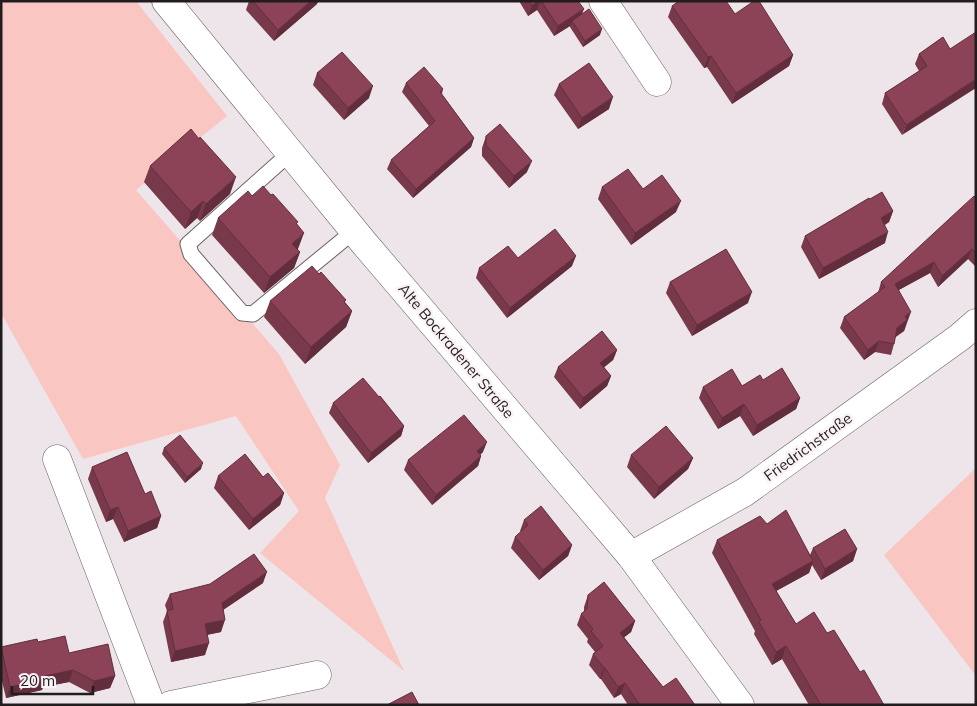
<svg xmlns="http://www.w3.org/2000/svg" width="977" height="706" font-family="Mulish,sans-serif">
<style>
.green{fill:#f9c6c2}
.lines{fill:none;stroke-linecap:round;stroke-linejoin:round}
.service-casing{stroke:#686165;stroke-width:17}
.minor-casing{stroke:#686165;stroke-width:29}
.tertiary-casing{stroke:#686165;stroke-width:29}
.service{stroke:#fff;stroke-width:15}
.minor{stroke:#fff;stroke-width:28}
.tertiary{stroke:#fff;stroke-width:28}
.wall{fill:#78394b}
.shaded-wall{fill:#622e3d}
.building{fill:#8c4257;stroke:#622e3d}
.labels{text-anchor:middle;stroke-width:5;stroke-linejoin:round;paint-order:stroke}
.street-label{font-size:15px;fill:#211d1f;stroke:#fbf2f6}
</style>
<rect width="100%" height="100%" fill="#ede5e9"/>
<g class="green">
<path d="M1,1H136L227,116L136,190L279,354L340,465L325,498L404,671L260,553L299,511L236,416L83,459L1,313Z"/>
<path d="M976,468V676L884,555Z"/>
</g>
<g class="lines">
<defs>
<path id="service" d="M290,153L188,244L191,254L242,313L253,314L354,231"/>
<g id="minor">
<path d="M603,1L657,82"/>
<path d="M57,459L151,705"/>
<path d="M631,556L745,492L960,337L976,323"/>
<path d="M171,705L317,675"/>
</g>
<path id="tertiary" d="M166,1L364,243L631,556L740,705"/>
</defs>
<use href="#service" class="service-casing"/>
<use href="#minor" class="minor-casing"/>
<use href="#tertiary" class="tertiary-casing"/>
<use href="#service" class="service"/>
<use href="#minor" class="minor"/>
<use href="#tertiary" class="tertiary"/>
</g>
<g class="wall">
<path d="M249,1H318L317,4L274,41L246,10Z"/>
<path d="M519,1H578L582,14L600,35L583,47L570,27V26L554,36L537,10L528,16Z"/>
<path d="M672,6L735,14L793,55L789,66L732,104L707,67L704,68L668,17Z"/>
<path d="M943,37L902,135L882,104L885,93L919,71L915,64L919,54Z"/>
<path d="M317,73L369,98L344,120L313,85Z"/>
<path d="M406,83L443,89L442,94L474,138L471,147L413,198L387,169L391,160L429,126L402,92Z"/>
<path d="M559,84L609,109L578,129L554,95Z"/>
<path d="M486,136L527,172L509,188L482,156V148Z"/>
<path d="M150,166L230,194L200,221L197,218L185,229L144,182Z"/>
<path d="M602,187L643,189L676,212L631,245L598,199Z"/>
<path d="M252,196L297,224L298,249V250L300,252L294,268L264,293L212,235L218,218Z"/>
<path d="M976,198V267L968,259L938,287L930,273L899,290L907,322L904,331L895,337L894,344L891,355L875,352L864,360L840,328L844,317L878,293L881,282Z"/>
<path d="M870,199L893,211L889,222L885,225V243L819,279L801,247L805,236Z"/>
<path d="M572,266L507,318L476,278L479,268Z"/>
<path d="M670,282L748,303L692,336L666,293Z"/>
<path d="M270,301L345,302L352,311L346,327L305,364L264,317Z"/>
<path d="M617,350L613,360L604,367L611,376L607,386L580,409L554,377L558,367Z"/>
<path d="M763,380L800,398L796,409L753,436L740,416L718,429L699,398L703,387L742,386Z"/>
<path d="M379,397L404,426L401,436L368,463L329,413L333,403Z"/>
<path d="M164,448L201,469L185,483L162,454Z"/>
<path d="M483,452L480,455L481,456L478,466L432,505L404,470L408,460Z"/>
<path d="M631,455L693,458L688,469L654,499L627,467Z"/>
<path d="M92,467L145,494L161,516L157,528L124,542L113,519L106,522L88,479Z"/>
<path d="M218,476L284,493L280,505L249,530L214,488Z"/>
<path d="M524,520L572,545L568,556L539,580L511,548L515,537L521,532L520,531Z"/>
<path d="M767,524L810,555L813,548L857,549L853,561L821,580L812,565L809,573L776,591L796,624L827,633L860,672L884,705H809L782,659L772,665L754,634L755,631L712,553L717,540Z"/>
<path d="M263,583L223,610L221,632L207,635L205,655L171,662L163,622L167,611L165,605L170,594Z"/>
<path d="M588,595L635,621L631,632L624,637L663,687L695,705H628L621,694L614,698L601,679H600L589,665L593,654L595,652L587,642L588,639L577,625L581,614L584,612V607Z"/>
<path d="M38,642L69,653L115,676L110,688L90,693L69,682L43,687L42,690L6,698L1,677V647Z"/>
</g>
<g class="shaded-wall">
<path d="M311,1H318L317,4L274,41L278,30Z"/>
<path d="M538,1H540L537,10L528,16L532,6Z"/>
<path d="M584,9L580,19L572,21L570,26L554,36L558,26Z"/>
<path d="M602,29L600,35L583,47L585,41Z"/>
<path d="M793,55L789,66L732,104L736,93Z"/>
<path d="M711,56L707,67L704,68L708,57Z"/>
<path d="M976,79V88L902,135L906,125Z"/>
<path d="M373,86L369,98L344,120L348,108Z"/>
<path d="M613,97L609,109L578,129L582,118Z"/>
<path d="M474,138L471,147L413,198L416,189Z"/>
<path d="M532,161L527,172L509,188L514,176Z"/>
<path d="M236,177L230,194L200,221L206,204Z"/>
<path d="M203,201L197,218L185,229L191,212Z"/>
<path d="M681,201L676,212L631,245L635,233Z"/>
<path d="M893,211L889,222L877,229L881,218Z"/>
<path d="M888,232L885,243L819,279L823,268Z"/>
<path d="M304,233L298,249L286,260L292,244Z"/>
<path d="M972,249L968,259L938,287L942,276Z"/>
<path d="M300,252L294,268L264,293L270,277Z"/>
<path d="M576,256L572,266L507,318L510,308Z"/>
<path d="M934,262L930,273L891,294L895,284Z"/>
<path d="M752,292L748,303L692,336L697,325Z"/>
<path d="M352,311L346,327L305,364L311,347Z"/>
<path d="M911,312L904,331L893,339L897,328L905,316Z"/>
<path d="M879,341L875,352L864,360L868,350Z"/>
<path d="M617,350L613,360L597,373L600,363Z"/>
<path d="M611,376L607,386L580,409L583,398Z"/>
<path d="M800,398L796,409L753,436L757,425Z"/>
<path d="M744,404L740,416L718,429L722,418Z"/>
<path d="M404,426L401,436L368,463L371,453Z"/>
<path d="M487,442L483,452L473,461L477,451Z"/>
<path d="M481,456L478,466L432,505L436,495Z"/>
<path d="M693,458L688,469L654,499L659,487Z"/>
<path d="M203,463L201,469L185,483L187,477Z"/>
<path d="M284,493L280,505L249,530L253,519Z"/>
<path d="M118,507L113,519L106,522L110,510Z"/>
<path d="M161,516L157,528L124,542L128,531Z"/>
<path d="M572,545L568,556L539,580L543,570Z"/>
<path d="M857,549L853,561L821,580L825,569Z"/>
<path d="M813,561L809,573L767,596L772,584Z"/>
<path d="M267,572L263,583L217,614L222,603Z"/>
<path d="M225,620L221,632L200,636L205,624Z"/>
<path d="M635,621L631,632L616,644L620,633Z"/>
<path d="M209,643L205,655L171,662L175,651Z"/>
<path d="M786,646L782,659L772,665L776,652Z"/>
<path d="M604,668H605L601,679H600Z"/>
<path d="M73,670L69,682L43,687L42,690L6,698L10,687L45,676Z"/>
<path d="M115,676L110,688L90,693L94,681Z"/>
<path d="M625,683L621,694L614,698L618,687Z"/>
</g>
<g class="building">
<path d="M253,1H311L278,30Z"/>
<path d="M529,1H538L532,6Z"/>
<path d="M541,1H578L584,9L558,26Z"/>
<path d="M679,1H726L735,14L754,1H759L793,55L736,93L711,56L708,57L672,6Z"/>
<path d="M589,9L602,29L585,41L572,21Z"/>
<path d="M976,32V79L906,125L885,93L927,66L919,54L943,37L950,49Z"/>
<path d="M342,52L373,86L348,108L317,73Z"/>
<path d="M589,63L613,97L582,118L559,84Z"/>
<path d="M424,67L443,89L440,92L474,138L416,189L391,160L435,121L406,83Z"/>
<path d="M500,124L532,161L514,176L486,145V136Z"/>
<path d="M191,129L199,139L200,137L236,177L206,204L203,201L191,212L150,166Z"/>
<path d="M628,169L643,189L662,175L681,201L635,233L602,187Z"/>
<path d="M263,186L271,195L273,194L298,222L296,223L304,233L292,244L300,252L270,277L218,218L248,191L252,196Z"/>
<path d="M882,192L893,211L881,218L888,232L823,268L805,236L869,198L870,199Z"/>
<path d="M974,196L976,198V253L972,249L942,276L934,262L895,284L911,312L905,316L907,320L897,328L894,344L879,341L868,350L844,317L885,287L881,282Z"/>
<path d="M555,229L576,256L510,308L479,268L508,246L518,258Z"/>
<path d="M726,249L752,292L697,325L670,282Z"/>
<path d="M312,266L319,274L321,272L346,300L344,302L352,311L311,347L270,301Z"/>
<path d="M602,331L617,350L600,363L611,376L583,398L558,367Z"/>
<path d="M782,368L800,398L757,425L744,404L722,418L703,387L732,369L742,386L760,375L763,380Z"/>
<path d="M363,378L379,397L380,396L404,426L371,453L333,403Z"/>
<path d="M464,415L487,442L477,451L481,456L436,495L408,460Z"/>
<path d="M666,426L693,458L659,487L631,455Z"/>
<path d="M180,435L203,463L187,477L164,448Z"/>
<path d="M127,452L145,494L151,491L161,516L128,531L118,507L110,510L92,467Z"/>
<path d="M245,454L263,477L268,473L284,493L253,519L218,476Z"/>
<path d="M541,506L572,545L543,570L515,537L528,525L524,520Z"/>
<path d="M786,510L813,561L772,584L796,624L814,612L827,633L834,630L860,672L864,670L884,705H821L786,646L776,652L759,622L761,620L717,540L760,516L767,524Z"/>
<path d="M845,529L857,549L825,569L813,548Z"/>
<path d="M254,554L267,572L222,603L225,620L205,624L209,643L175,651L167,611L173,609L170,594L210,584Z"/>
<path d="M604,582L635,621L620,633L663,687L676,678L695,705H640L625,683L618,687L605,668H604L593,654L603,646L591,631L593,629L581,614L587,609L588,595Z"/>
<path d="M65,636L69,653L108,644L115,676L94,681L73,670L45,676L46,679L10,687L1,647L37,639L38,642Z"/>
<path d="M412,692L419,705H387Z"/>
</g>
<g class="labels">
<g class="street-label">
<text transform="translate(456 351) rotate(50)" y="5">Alte Bockradener Straße</text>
<text transform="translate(808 447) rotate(-36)" y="5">Friedrichstraße</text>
</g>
</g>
<rect width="977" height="706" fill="none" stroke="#211d1f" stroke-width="5"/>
<path d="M12 686v8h81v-8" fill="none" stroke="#211d1f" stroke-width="2.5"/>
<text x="20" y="686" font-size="15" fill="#211d1f" stroke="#fbf2f6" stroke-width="4" paint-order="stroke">20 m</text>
</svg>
